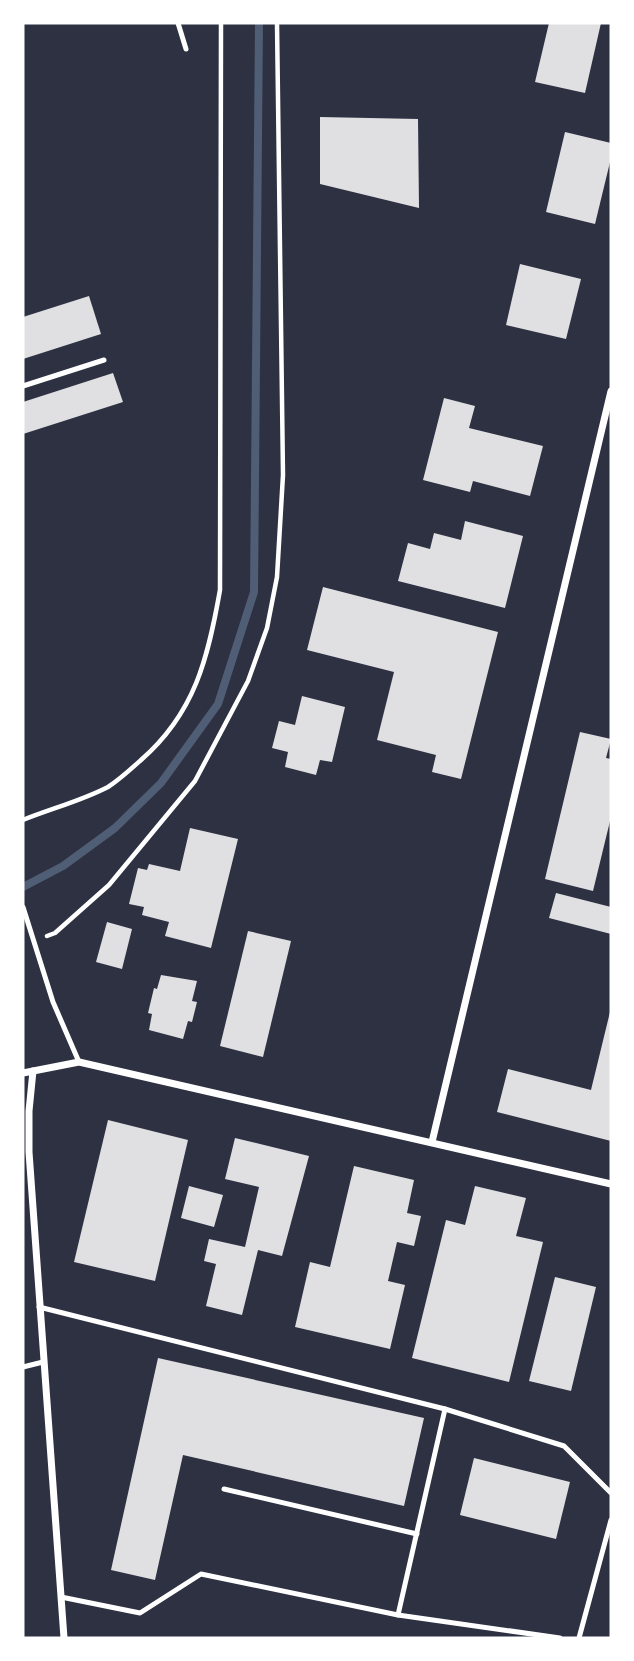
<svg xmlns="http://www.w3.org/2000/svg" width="634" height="1661" font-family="'Archivo Narrow',sans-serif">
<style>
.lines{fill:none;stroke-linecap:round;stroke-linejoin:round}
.stream{stroke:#4f5d75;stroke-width:8}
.building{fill:#e0e0e3}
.path{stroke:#fff;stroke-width:4.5}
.service{stroke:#fff;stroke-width:5}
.minor{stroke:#fff;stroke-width:7}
</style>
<rect width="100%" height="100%" fill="#2d3142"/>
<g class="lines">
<path class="stream" d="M23,887L63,866L115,828L161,783L218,704L254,592L259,23"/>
</g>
<g class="building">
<path d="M549,23H601L585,93L535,82Z"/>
<path d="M320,117L418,119L419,208L320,184Z"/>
<path d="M565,132L611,143V158L595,224L546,212Z"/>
<path d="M520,264L581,279L566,339L506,325Z"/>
<path d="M89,296L101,334L23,359V317Z"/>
<path d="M113,373L123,402L23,434V402Z"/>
<path d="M444,398L475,406L469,428L543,446L530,496L473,481L470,492L423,480Z"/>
<path d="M465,521L523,536L505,608L398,581L408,543L430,549L434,533L461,540Z"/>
<path d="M323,587L498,632L461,779L432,772L436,755L377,740L394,672L307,650Z"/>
<path d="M302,696L345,707L332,762L320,760L316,775L285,767L288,752L272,748L279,721L295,725Z"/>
<path d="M580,732L611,739L606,758L611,759V817L593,891L545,879Z"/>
<path d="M190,828L238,839L211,948L165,936L169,922L142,915L144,907L129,904L138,868L147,870L149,864L180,871Z"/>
<path d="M556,893L611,907V934L549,918Z"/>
<path d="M107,922L132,929L122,969L96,962Z"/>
<path d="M248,931L291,941L263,1057L220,1046Z"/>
<path d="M161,975L197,981L192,1001L197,1002L192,1022L188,1021L183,1039L149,1030L152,1014L148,1013L154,988L157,989Z"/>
<path d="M610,1012L611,1141L497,1112L508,1069L591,1090Z"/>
<path d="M108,1120L188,1140L155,1281L74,1262Z"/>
<path d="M235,1138L309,1156L282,1256L258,1250L242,1315L206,1306L216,1264L204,1261L209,1239L245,1247L259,1187L225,1179Z"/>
<path d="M354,1166L414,1180L407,1213L421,1216L414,1246L397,1242L388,1281L405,1285L390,1349L295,1327L310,1262L330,1267Z"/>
<path d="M189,1186L223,1195L214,1227L181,1218Z"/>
<path d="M475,1186L526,1198L516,1236L543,1242L509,1382L412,1358L446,1220L465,1225Z"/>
<path d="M555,1277L596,1287L571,1391L529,1381Z"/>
<path d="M158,1358L424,1418L404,1506L183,1455L155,1580L111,1570Z"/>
<path d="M474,1458L570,1482L556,1539L460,1515Z"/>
</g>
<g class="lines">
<g class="path">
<path d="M23,820C50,809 81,801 108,787C119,780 131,769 141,760C195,713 208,658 220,590L221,23"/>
<path d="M47,936L55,933L109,885L195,781L248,681L267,628L277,577L283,475L277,23"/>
</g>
<g class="service">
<path d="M178,23L186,49"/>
<path d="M23,386L104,360"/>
<path d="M23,907L53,1002L79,1062"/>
<path d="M39,1307L445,1409L398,1615L201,1574L140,1613L61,1597"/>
<path d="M23,1367L43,1362"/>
<path d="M445,1409L564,1446L611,1493"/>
<path d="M224,1489L417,1534"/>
<path d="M398,1615L560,1638"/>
<path d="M579,1638L611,1520"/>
</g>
<g class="minor">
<path d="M33,1071L29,1111V1152L64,1638"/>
<path d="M23,1073L79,1062L611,1184"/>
<path d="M432,1142L611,391"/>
</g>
</g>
<rect width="634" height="1661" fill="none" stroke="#ffffff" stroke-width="49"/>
</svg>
